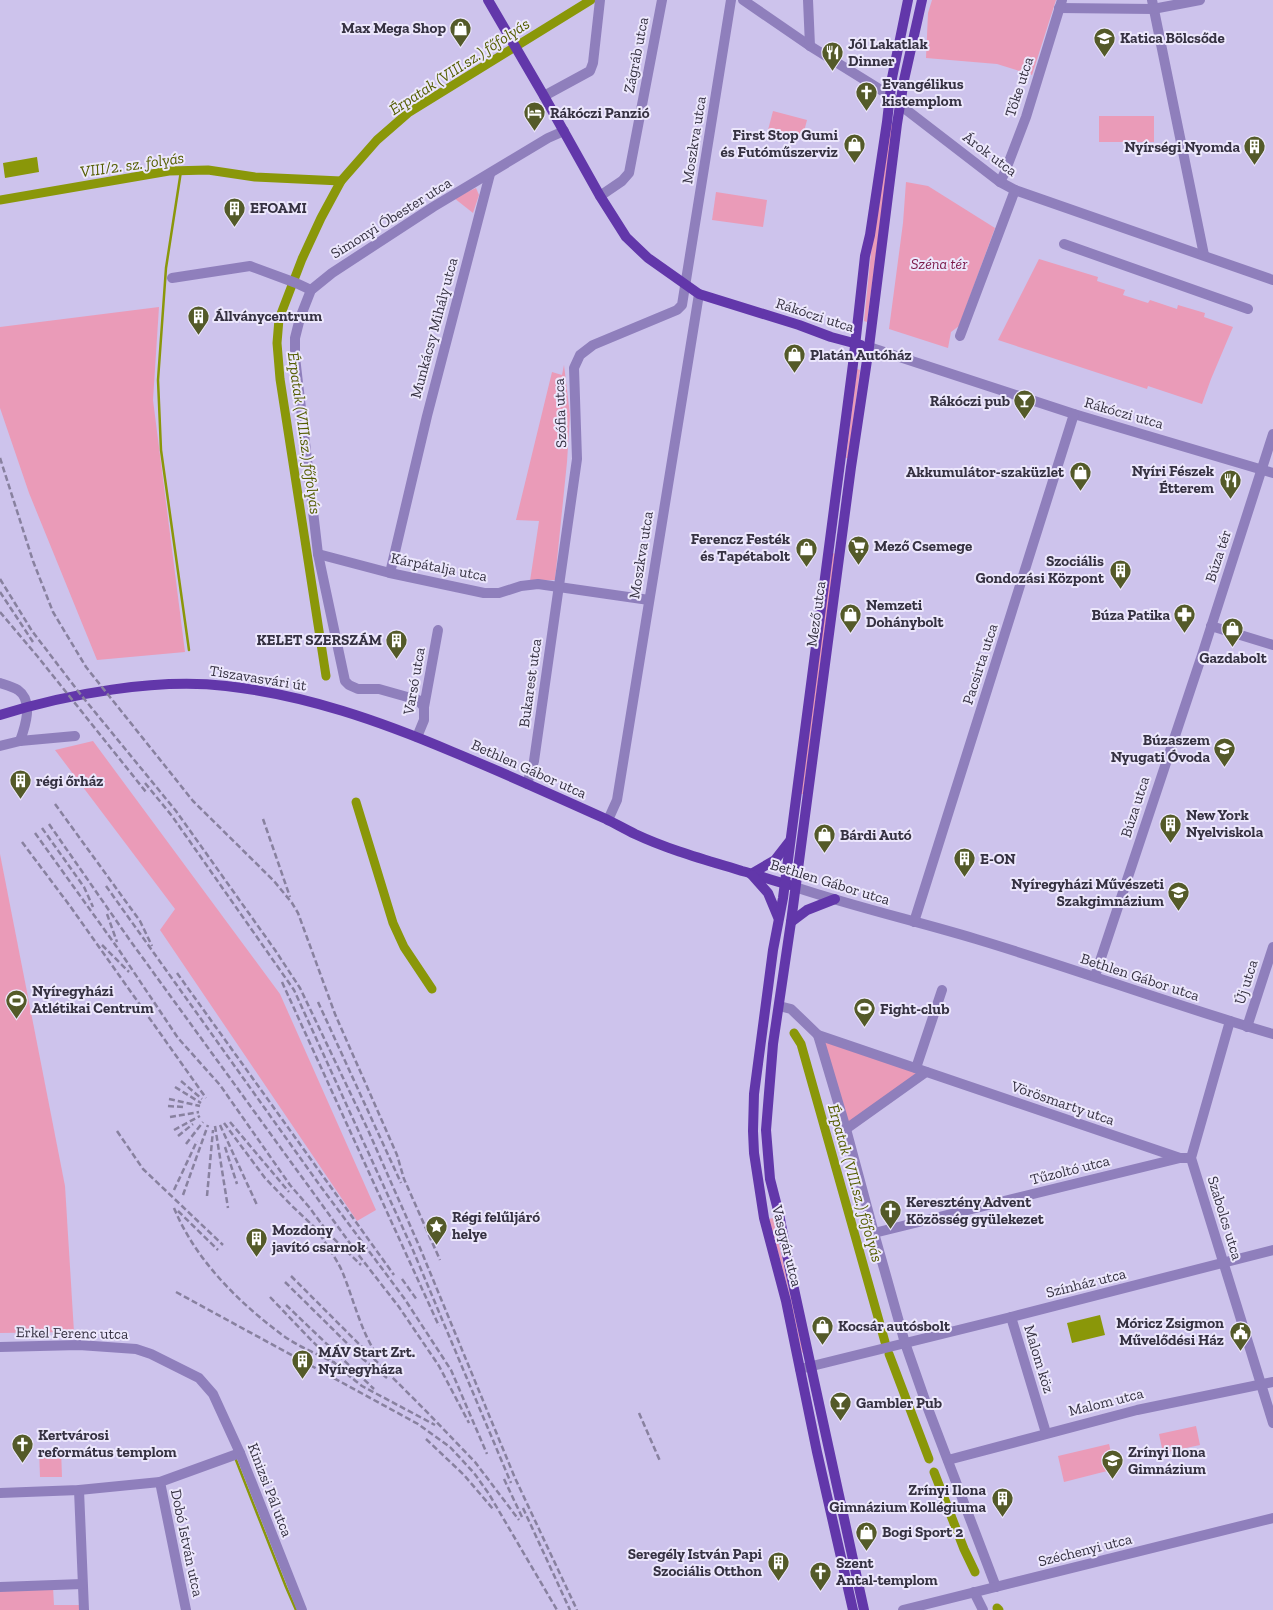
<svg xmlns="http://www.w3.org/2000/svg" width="1273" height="1610" font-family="'Zilla Slab',serif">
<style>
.green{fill:#ea9bb8}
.water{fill:#8a9709}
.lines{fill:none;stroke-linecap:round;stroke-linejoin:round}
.stream{stroke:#8a9709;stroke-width:2.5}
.canal{stroke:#8a9709;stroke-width:9}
.minor{stroke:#8f7fbc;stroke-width:10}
.major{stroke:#6237aa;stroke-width:10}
.rail{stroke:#88819f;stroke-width:2.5;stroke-dasharray:6 3;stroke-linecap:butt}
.labels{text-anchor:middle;stroke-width:4;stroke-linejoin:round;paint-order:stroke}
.poi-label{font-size:15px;font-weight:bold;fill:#353141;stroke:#ece7fc;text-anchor:start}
.street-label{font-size:15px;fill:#353141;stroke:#ece7fc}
.park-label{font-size:15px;font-style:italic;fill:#7b1849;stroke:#ece7fc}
.water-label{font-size:16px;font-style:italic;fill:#545d00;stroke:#ece7fc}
</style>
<rect width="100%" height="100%" fill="#cdc3ec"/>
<g class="green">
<path d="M932,0H1056L1032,75L997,64L926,58L928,13Z"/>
<path d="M773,111L807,120L802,139L768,130Z"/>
<rect x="1099" y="116" width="55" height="26"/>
<path d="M889,124L893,125L867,322L864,321L871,253Z"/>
<path d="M906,182L928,186L995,228L959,326L951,332L948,348L889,329L903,223Z"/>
<path d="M476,188L479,195L473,213L454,198Z"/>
<path d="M716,192L767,200L763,227L712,220Z"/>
<path d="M1039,259L1098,277L1097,281L1125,290L1123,295L1148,303L1150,300L1177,309L1178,305L1205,313L1204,317L1233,327L1211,379L1202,404L1148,386L1147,389L998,340Z"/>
<path d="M159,307L153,400L185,652L97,660L29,493L0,408V327Z"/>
<path d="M564,365L570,415L567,462L555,580L530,581L539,521L516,520L552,372L562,375Z"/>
<path d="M857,369L860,370L848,458H846Z"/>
<path d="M833,553L835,554L803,794H800Z"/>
<path d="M93,741L280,994L376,1210L357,1221L160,930L175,909L55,750Z"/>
<path d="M0,854L65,1186L74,1332L0,1333Z"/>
<path d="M818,1035L926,1072L846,1129Z"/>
<path d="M773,1218L803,1352L802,1353L788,1288L769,1219Z"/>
<path d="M1196,1426L1200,1445L1163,1453L1159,1434Z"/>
<path d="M1109,1444L1115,1469L1064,1482L1058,1456Z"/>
<path d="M61,1449L62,1477H40L39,1450Z"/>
<path d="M53,1587L54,1605H83L84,1610H0V1589Z"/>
</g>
<g class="water">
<path d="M37,157L39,172L5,178L3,163Z"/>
<path d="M1100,1315L1105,1335L1072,1343L1067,1323Z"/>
</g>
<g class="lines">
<g class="stream">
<path d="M181,171L166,268L158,380L161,450L189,650"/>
<path d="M236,1460L286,1587L296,1610"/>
</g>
<g class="canal">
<path d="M0,200L169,171L208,170L255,177L341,181"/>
<path d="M326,676L280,379L277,343L279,319L302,259L321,218L341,181L377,140L408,113L591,0"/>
<path d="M356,802L393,923L404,947L432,989"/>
<path d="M794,1033L801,1044L885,1342"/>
<path d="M889,1354L929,1459"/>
<path d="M934,1472L964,1549L975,1572"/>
<path d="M997,1608L999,1610"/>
</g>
<g class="minor">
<path d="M743,0L810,46L889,95L900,105L1000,182L1015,190L1273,280"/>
<path d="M808,0L810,46"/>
<path d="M1152,0L1204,255"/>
<path d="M1059,8L1153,9L1200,0"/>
<path d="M544,96L590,71L593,63L600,0"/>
<path d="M1000,182L1005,172L1026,117L1062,0"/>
<path d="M600,196L622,181L629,173L662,0"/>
<path d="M1064,244L1248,309"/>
<path d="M172,278L250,266L296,283L311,290"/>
<path d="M960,336L1015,190"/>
<path d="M869,347L1074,414L1273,473"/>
<path d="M318,554L390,573L484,593H499L521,586L538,584L649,600"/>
<path d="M390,573L427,416L490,174"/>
<path d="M1211,626L1273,645"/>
<path d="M0,683C6,685 13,687 18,690C34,701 25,727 20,741"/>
<path d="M424,707L418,700L379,689H358L349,685L345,681L318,554L295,357V338L300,318L311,290L332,273L433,207L548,138L564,131"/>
<path d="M417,737L424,720V707L438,630"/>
<path d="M0,746L20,741L75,736"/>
<path d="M527,784L534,761L577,459L574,368L580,355L593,345L677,310L682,305L731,0"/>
<path d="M608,820L617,800L699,294"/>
<path d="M795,887C855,907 916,921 976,939C1076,969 1173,1005 1273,1034"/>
<path d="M914,922L1074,414"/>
<path d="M1095,976L1203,652L1273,434"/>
<path d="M779,1006L791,1009L818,1035L1180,1158H1191"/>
<path d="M1230,1021L1191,1158L1273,1423"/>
<path d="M1247,1027L1273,947"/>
<path d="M818,1035L846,1129L874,1233L905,1343L927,1406L996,1587"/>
<path d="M916,1068L942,990"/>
<path d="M846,1129L926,1072"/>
<path d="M874,1233L1180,1158"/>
<path d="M1011,1317L1046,1433"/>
<path d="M0,1347L79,1345L136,1349L151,1354L199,1378L213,1394L240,1453L302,1610"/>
<path d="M800,1369L1011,1317L1273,1250"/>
<path d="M948,1460L1137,1410L1273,1382"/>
<path d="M160,1482L186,1610"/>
<path d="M79,1490L84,1610"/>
<path d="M0,1493L79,1490L160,1482L240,1453"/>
<path d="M0,1587L82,1584"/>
<path d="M974,1592L983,1610"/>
<path d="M903,1610L1273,1518"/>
</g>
<g class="major">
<path d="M488,0L544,96L600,196L626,237L648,258L699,294L799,325L831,337L861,345"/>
<path d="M0,715C67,694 156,678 226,686C306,695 380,721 453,752C504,773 555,796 606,819C616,824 625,829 635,834C669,850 706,860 742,871C758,875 773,881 790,885"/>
<path d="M751,874L775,860L789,842"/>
<path d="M752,875L768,893L778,917"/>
<path d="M791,922L807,910L835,899"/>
<path d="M853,1610L817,1452L786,1301L764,1218L754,1153L753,1131L754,1094L773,950L783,898L853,364L865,256L870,235L887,122L892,78L908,0"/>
<path d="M864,1610L791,1275L779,1214L770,1179L766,1130L773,1044L791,922L851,467L869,347L897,124L904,80L922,0"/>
</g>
<g class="rail">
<path d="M0,458L33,561L53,612L86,667L193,801L274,881L292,903L298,913L335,1014L397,1155L404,1179L440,1260"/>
<path d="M0,579L32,631L81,695L176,811L275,950L300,988L368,1130L420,1248L515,1478L577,1610"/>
<path d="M0,592L33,642"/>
<path d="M0,612L38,657L146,792"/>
<path d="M145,783L172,816L294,990L412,1248L511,1483"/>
<path d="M55,804L140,921L152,946"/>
<path d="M263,819L290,897"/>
<path d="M49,824L129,939L357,1253L399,1307L439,1366L469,1423"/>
<path d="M42,828L84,887L93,907"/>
<path d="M35,833L119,950L178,1038L220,1085L290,1185L309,1207L329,1234L361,1265"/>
<path d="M22,842L70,906L206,1098"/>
<path d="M106,886L321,1187L404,1298L451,1370L487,1454"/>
<path d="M107,914L117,942"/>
<path d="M102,945L129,972"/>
<path d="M177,973L394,1275"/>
<path d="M282,982L439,1326"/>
<path d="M318,1002L401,1183"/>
<path d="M181,1081L202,1099"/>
<path d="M175,1087L201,1103"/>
<path d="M169,1099L200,1106"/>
<path d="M168,1106L183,1107"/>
<path d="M170,1117L199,1112"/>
<path d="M230,1122L289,1192"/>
<path d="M224,1123L265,1178L292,1206L326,1238"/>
<path d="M220,1125L257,1205"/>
<path d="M215,1126L228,1208"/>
<path d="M174,1130L200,1116"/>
<path d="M117,1131L143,1169L223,1245"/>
<path d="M178,1136L193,1124"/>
<path d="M186,1144L203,1122"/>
<path d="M225,1147L237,1184"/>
<path d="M174,1190L197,1141"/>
<path d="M183,1195L208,1125"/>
<path d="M207,1196L213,1130"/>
<path d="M174,1208C195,1259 237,1301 281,1334C297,1346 317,1354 335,1363"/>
<path d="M178,1211L218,1250"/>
<path d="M320,1234C327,1246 336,1258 342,1271C354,1300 361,1333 379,1358"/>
<path d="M291,1276L424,1409L475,1462L519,1520"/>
<path d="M402,1279L417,1300"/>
<path d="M285,1282L363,1359L387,1378"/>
<path d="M176,1292L418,1424L450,1447L474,1473L489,1494L557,1610"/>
<path d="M270,1297C300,1328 328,1360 362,1386L435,1425"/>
<path d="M286,1305L374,1389"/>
<path d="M639,1413L660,1461"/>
<path d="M426,1439L464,1475L493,1509"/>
<path d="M504,1479L522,1517"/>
<path d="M523,1508L570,1610"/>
</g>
</g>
<defs>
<symbol id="shop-pin" viewBox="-11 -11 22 30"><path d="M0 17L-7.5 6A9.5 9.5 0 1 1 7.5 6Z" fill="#545a29" stroke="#ece7fc"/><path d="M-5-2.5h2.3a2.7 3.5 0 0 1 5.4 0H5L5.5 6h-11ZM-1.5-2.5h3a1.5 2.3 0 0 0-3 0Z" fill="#fff"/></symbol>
<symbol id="school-pin" viewBox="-11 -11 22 30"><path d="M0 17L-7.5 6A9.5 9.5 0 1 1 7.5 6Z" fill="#545a29" stroke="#ece7fc"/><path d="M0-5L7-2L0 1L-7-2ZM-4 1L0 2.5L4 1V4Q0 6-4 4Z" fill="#fff"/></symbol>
<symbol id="restaurant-pin" viewBox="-11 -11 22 30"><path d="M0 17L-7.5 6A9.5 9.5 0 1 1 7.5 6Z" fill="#545a29" stroke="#ece7fc"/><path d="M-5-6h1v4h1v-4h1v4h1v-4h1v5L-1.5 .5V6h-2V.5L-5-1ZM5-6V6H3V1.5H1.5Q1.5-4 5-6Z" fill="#fff"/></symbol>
<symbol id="church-pin" viewBox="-11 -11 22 30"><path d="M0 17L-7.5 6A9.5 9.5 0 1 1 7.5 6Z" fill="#545a29" stroke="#ece7fc"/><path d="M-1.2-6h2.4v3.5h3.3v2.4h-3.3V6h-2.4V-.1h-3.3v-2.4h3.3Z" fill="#fff"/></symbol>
<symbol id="hotel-pin" viewBox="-11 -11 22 30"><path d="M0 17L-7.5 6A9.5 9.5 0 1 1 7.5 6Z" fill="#545a29" stroke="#ece7fc"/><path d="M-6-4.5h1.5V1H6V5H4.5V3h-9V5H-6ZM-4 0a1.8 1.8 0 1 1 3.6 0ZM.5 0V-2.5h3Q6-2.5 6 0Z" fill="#fff"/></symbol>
<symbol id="building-pin" viewBox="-11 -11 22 30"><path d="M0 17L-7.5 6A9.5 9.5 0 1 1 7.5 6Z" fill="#545a29" stroke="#ece7fc"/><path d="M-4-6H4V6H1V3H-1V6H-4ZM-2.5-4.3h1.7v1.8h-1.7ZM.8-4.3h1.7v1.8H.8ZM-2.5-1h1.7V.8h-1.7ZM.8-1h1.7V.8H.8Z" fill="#fff"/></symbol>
<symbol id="bar-pin" viewBox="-11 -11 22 30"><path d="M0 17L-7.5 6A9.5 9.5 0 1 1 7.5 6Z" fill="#545a29" stroke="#ece7fc"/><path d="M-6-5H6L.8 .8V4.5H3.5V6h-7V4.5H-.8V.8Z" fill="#fff"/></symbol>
<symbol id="supermarket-pin" viewBox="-11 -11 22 30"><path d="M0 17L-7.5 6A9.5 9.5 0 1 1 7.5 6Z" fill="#545a29" stroke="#ece7fc"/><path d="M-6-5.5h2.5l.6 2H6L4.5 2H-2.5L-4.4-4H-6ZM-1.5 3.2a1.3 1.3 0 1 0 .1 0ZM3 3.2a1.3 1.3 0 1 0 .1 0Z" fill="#fff"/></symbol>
<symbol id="pharmacy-pin" viewBox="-11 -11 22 30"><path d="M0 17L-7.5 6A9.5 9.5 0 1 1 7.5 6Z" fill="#545a29" stroke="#ece7fc"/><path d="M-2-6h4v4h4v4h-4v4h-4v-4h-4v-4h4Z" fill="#fff"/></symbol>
<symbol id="stadium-pin" viewBox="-11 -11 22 30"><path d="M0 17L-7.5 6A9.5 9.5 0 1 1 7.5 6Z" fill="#545a29" stroke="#ece7fc"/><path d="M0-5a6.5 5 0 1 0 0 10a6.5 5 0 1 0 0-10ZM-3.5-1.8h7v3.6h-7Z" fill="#fff"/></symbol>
<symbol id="sight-pin" viewBox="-11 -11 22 30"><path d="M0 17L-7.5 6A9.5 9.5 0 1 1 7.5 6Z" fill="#545a29" stroke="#ece7fc"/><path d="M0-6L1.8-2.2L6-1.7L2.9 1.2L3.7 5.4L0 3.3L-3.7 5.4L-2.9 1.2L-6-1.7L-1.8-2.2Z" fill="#fff"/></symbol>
<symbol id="civic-pin" viewBox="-11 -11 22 30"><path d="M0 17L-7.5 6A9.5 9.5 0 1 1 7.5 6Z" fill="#545a29" stroke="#ece7fc"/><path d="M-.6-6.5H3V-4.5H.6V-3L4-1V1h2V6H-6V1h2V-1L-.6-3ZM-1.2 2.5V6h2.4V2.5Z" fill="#fff"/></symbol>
</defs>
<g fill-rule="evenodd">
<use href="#shop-pin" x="448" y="16" width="25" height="34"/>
<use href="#school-pin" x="1092" y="26" width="25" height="34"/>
<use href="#restaurant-pin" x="820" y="40" width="25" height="34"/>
<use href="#church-pin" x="854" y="80" width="25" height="34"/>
<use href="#hotel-pin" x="522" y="100" width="25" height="34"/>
<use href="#shop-pin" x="842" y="132" width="25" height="34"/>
<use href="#building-pin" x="1242" y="134" width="25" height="34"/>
<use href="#building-pin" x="222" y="196" width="25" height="34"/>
<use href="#building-pin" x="186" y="304" width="25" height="34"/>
<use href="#shop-pin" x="782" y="342" width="25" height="34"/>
<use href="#bar-pin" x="1012" y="388" width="25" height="34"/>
<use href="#shop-pin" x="1068" y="460" width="25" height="34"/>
<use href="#restaurant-pin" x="1218" y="468" width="25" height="34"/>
<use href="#supermarket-pin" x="846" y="534" width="25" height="34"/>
<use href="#shop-pin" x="794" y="536" width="25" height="34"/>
<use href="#building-pin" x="1108" y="558" width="25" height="34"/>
<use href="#shop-pin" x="838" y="602" width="25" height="34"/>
<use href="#pharmacy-pin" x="1172" y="602" width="25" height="34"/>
<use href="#shop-pin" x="1220" y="616" width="25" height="34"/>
<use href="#building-pin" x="384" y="628" width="25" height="34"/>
<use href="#school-pin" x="1212" y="736" width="25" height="34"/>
<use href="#building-pin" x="8" y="768" width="25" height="34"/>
<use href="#building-pin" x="1158" y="812" width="25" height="34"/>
<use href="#shop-pin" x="812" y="822" width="25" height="34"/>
<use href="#building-pin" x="952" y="846" width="25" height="34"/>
<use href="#school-pin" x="1166" y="880" width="25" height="34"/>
<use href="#stadium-pin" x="4" y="988" width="25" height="34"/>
<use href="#stadium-pin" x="852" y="996" width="25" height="34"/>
<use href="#church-pin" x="878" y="1198" width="25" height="34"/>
<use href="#sight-pin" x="424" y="1214" width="25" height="34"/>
<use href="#building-pin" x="244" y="1226" width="25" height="34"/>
<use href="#shop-pin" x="810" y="1314" width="25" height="34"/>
<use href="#civic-pin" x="1228" y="1320" width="25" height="34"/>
<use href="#building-pin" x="290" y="1348" width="25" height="34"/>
<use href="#bar-pin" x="828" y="1390" width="25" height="34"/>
<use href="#church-pin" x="10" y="1432" width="25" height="34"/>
<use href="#school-pin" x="1100" y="1448" width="25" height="34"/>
<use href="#building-pin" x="990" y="1486" width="25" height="34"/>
<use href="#shop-pin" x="854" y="1520" width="25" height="34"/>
<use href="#building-pin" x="766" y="1550" width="25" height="34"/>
<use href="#church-pin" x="808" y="1560" width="25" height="34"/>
</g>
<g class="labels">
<g class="poi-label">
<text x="446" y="33" text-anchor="end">Max Mega Shop</text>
<text x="1120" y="43">Katica Bölcsőde</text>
<text x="848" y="49">Jól Lakatlak<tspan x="848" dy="17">Dinner</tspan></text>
<text x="882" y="89">Evangélikus<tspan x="882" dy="17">kistemplom</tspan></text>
<text x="550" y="118">Rákóczi Panzió</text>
<text x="838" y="140" text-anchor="end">First Stop Gumi<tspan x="838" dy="17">és Futóműszerviz</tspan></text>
<text x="1240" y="152" text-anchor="end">Nyírségi Nyomda</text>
<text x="250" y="213">EFOAMI</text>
<text x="214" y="321">Állványcentrum</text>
<text x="810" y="360">Platán Autóház</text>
<text x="1010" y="406" text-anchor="end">Rákóczi pub</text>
<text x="1214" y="476" text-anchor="end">Nyíri Fészek<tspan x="1214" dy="17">Étterem</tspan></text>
<text x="1064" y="477" text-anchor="end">Akkumulátor-szaküzlet</text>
<text x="790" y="544" text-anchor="end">Ferencz Festék<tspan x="790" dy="17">és Tapétabolt</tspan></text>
<text x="874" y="551">Mező Csemege</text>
<text x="1104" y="566" text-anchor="end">Szociális<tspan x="1104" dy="17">Gondozási Központ</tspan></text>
<text x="866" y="610">Nemzeti<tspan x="866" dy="17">Dohánybolt</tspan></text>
<text x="1170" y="620" text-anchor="end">Búza Patika</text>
<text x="382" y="645" text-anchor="end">KELET SZERSZÁM</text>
<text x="1233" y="663" text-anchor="middle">Gazdabolt</text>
<text x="1210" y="745" text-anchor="end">Búzaszem<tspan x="1210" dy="17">Nyugati Óvoda</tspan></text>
<text x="36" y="786">régi őrház</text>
<text x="1186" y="820">New York<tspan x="1186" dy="17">Nyelviskola</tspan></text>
<text x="840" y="840">Bárdi Autó</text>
<text x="980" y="864">E-ON</text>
<text x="1164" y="889" text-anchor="end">Nyíregyházi Művészeti<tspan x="1164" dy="17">Szakgimnázium</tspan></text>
<text x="32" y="996">Nyíregyházi<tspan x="32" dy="17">Atlétikai Centrum</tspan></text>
<text x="880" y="1014">Fight-club</text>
<text x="906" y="1207">Keresztény Advent<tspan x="906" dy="17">Közösség gyülekezet</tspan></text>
<text x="452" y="1222">Régi felűljáró<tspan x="452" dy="17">helye</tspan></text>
<text x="272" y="1235">Mozdony<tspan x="272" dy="17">javító csarnok</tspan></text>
<text x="1224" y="1328" text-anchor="end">Móricz Zsigmon<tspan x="1224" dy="17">Művelődési Ház</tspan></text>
<text x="838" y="1331">Kocsár autósbolt</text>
<text x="318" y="1357">MÁV Start Zrt.<tspan x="318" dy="17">Nyíregyháza</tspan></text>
<text x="856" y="1408">Gambler Pub</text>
<text x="38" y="1440">Kertvárosi<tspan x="38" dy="17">református templom</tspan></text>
<text x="1128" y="1457">Zrínyi Ilona<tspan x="1128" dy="17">Gimnázium</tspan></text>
<text x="986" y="1495" text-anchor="end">Zrínyi Ilona<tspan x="986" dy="17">Gimnázium Kollégiuma</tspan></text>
<text x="882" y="1537">Bogi Sport 2</text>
<text x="762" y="1559" text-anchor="end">Seregély István Papi<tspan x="762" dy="17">Szociális Otthon</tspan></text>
<text x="836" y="1568">Szent<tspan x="836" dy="17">Antal-templom</tspan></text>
</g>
<g class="street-label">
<text transform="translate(636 55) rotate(-79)" y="5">Zágráb utca</text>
<text transform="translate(1019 87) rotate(-72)" y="5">Tőke utca</text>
<text transform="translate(694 140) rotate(-81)" y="5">Moszkva utca</text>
<text transform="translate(990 154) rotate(37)" y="5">Árok utca</text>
<text transform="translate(391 218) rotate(-32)" y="5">Simonyi Óbester utca</text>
<text transform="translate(815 315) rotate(18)" y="5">Rákóczi utca</text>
<text transform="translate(434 328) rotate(-75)" y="5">Munkácsy Mihály utca</text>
<text transform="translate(560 413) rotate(-92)" y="5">Szófia utca</text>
<text transform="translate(1124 413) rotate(16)" y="5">Rákóczi utca</text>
<text transform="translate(641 555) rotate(-81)" y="5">Moszkva utca</text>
<text transform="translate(1218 556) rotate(-72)" y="5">Búza tér</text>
<text transform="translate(439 567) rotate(11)" y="5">Kárpátalja utca</text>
<text transform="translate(816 614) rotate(-82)" y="5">Mező utca</text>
<text transform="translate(980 664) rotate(-72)" y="5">Pacsirta utca</text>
<text transform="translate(258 678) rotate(9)" y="5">Tiszavasvári út</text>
<text transform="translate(414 681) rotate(-80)" y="5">Varsó utca</text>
<text transform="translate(530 683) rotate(-82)" y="5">Bukarest utca</text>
<text transform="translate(529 769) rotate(24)" y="5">Bethlen Gábor utca</text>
<text transform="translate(1135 807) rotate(-72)" y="5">Búza utca</text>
<text transform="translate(830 882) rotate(17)" y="5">Bethlen Gábor utca</text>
<text transform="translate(1140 977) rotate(18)" y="5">Bethlen Gábor utca</text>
<text transform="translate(1246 982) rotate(-72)" y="5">Új utca</text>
<text transform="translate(1063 1103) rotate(19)" y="5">Vörösmarty utca</text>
<text transform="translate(1070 1170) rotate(-14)" y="5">Tűzoltó utca</text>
<text transform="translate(1225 1218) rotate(73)" y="5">Szabolcs utca</text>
<text transform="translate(787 1246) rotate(76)" y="5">Vasgyár utca</text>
<text transform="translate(1086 1283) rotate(-14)" y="5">Színház utca</text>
<text transform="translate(72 1333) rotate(1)" y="5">Erkel Ferenc utca</text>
<text transform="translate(1039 1359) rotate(73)" y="5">Malom köz</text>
<text transform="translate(1106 1402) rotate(-14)" y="5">Malom utca</text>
<text transform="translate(270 1490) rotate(69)" y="5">Kinizsi Pál utca</text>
<text transform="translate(187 1543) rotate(78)" y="5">Dobó István utca</text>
<text transform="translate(1085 1550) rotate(-14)" y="5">Széchenyi utca</text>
</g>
<g class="park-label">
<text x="939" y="269">Széna tér</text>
</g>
<g class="water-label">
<text transform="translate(459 66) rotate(-33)" y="6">Érpatak (VIII.sz.) főfolyás</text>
<text transform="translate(132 164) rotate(-8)" y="6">VIII/2. sz. folyás</text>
<text transform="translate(305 433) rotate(82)" y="6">Érpatak (VIII.sz.) főfolyás</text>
<text transform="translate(856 1183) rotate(74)" y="6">Érpatak (VIII.sz.) főfolyás</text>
</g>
</g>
</svg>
